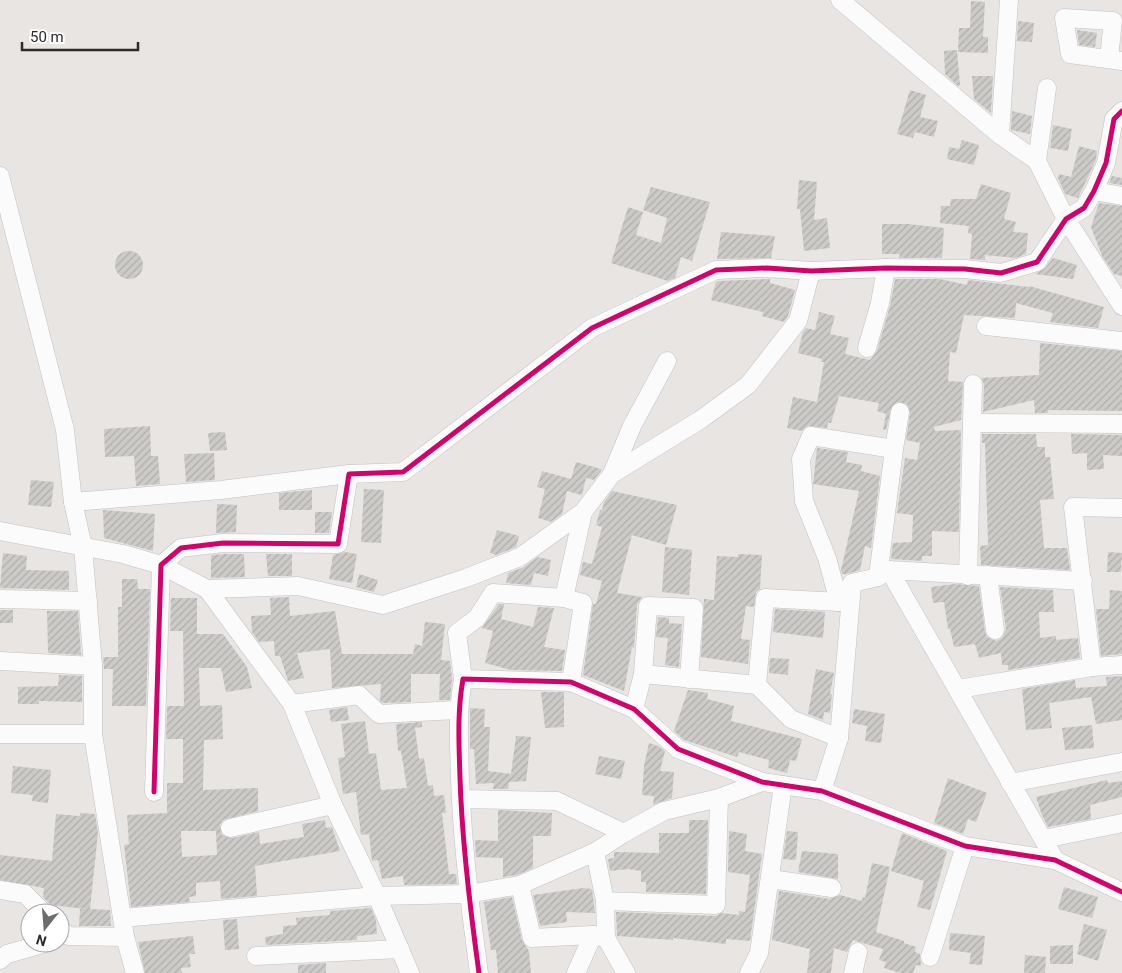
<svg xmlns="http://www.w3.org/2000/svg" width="1122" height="973" font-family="Roboto,sans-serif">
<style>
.building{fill:url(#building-hatch);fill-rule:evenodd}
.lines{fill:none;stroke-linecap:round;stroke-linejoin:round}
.minor-casing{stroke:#c2c1c2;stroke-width:19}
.minor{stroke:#fcfbfb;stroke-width:18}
.cycleway-casing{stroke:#fff;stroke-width:8}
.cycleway{stroke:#d6006c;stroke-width:5}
</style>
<defs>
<pattern id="building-hatch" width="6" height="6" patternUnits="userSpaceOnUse" patternTransform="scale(1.25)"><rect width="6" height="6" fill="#cdcbc8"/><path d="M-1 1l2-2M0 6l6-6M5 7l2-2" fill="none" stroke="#b0aeac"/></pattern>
</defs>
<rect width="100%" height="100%" fill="#e8e5e2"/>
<g class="building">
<path d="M971,1L985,2L983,37H988V53L958,52L959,28H970Z"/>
<path d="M1018,21L1034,23L1032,42L1017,41Z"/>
<path d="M1077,30L1097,33L1095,47L1079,45Z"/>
<path d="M957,50L960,85L958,86L945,74L944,51Z"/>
<path d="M972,76H993L991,113L974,99Z"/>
<path d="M910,90L926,95L920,117L938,121L934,137L915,132L913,138L897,134Z"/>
<path d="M1012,111L1032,116L1030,134L1011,130Z"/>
<path d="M1053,125L1072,129L1068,151L1050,148Z"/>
<path d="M962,140L979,145L974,165L947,159L949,147L959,149Z"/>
<path d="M1079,146L1097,151L1096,160L1078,198L1065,194L1058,178L1059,174L1071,177Z"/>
<path d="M1112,176L1122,178V185L1109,183Z"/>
<path d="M799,180L817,182L814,220L827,218L830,248L804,251L800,209H797Z"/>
<path d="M981,184L1011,193L1004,219L1016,222L1013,232L1028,233L1026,254L1015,258L985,255V260L970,259L972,234L968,233L969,226L940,223L941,206H950L951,199H976Z"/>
<path d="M651,187L710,202L692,261L681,257L675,278L668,281L611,263L628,207L643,212L636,235L661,243L667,218L643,210Z"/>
<path d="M1099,203L1122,206V276L1114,274L1102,256L1091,227Z"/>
<path d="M882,224H908L944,228L942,258H899L900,254H882Z"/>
<path d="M721,232L775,236L771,258L717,259Z"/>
<circle cx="129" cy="265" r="14"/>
<path d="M1053,258L1077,265L1073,279L1035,274L1045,268Z"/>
<path d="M770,279V283L795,290L788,316L784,322L762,316L763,312L711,300L716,282L719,281Z"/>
<path d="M895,279H940L967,285L968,280L1029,287V286L1104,307L1098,328L1050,322L1053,313L1016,303L1015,318L964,315L956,353L950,352L948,381L963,382L961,420L934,427L935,431L961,430L959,532L932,531V556H922V561L891,559L893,543L912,542L913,515L897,513L905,458L917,460L920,443L906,440L910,413L907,404L897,402L892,406L886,430L883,429L886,414L877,411L879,403L839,396L831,423H828L827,428L808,426L802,431L787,428L793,397L817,402L824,362H821L822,359L798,353L803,332L806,328L815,330L819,312L835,316L830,334L849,338L845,354L870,360L877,351L890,306Z"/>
<path d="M1040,343L1122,351V411L1048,410V413H1035L1034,400L983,412L984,384L981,378L1039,375Z"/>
<path d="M150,426L151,456H158L160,484L136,486L134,456L105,457L104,429Z"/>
<path d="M225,432L227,450L210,451L208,433Z"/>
<path d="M982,434H1036L1037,447H1045V457H1050L1054,499L1040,500L1044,548H1067L1070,570L981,565L980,546L988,545L985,443H982Z"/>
<path d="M1071,434L1122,435V456L1103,455L1104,469L1087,470V453L1072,454Z"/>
<path d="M817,448L848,452L846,462L862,465L861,471L880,476L871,548L865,546L860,570L847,574H842L841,570L859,491L813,484Z"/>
<path d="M214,453L215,480L186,482L184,454Z"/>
<path d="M576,462L601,469V471L594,480L586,478L582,495L567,491L562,514L551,522L538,518L545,489L537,487L542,471L571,479Z"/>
<path d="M31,480L54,482L51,507L28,505Z"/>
<path d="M364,489L384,490L381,543L361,542Z"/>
<path d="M312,490V510H279V493Z"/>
<path d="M612,491L677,505L666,545L632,535L617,593L642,597L637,605L634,648L632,647L624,691L583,675L593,604H596L602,581L580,575L583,562L592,564L602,527L596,525L600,510H602L604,502Z"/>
<path d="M217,504L237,505L236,532L216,533Z"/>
<path d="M103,510L155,514L153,551L104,538Z"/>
<path d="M315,512H332L329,533H315Z"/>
<path d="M497,530L519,536L516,547L496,555L490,553Z"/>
<path d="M665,547L692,550L689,595L662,592Z"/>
<path d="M345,552L357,554L352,583L329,579L333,555Z"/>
<path d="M1108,552L1122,553L1121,572H1107Z"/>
<path d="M3,553L27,556L26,570L69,571V590L0,588Z"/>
<path d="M224,554H244L245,577L211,578V555Z"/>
<path d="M266,554H292V576H268Z"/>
<path d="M738,554L762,555L760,589L756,592L754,607L746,606L741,639L750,640L748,664L701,657L704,599L714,600L717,556L738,557Z"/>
<path d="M538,557L551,560L548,576L534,573L531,585L506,583L508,573L524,567Z"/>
<path d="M359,574L378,580L374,592L356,587Z"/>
<path d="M122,579H137L138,589H150L146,706H112L113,669H104L103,657H118V607H122Z"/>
<path d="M955,584L979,586L985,632L987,637L996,641L1002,638L1006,629L1000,587L1053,590L1054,612H1039L1040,638L1056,636V640L1078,638L1080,658L1008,670V665H1002L1001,653L979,658L975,644L954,647L950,629H948L944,602L933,603L931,587Z"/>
<path d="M1110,590L1122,591V654L1101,656L1096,609H1109Z"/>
<path d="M289,597L290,616L335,611L342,654H413L415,644L422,646L425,622L445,624L441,660L450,661L452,679L450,700H439L440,674H411V702L383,703L380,701L381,684L332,688L330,649L297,653L304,678L288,681L280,656H275L274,641L259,642L252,632L251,616L271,615L270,598Z"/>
<path d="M171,598H197V634H223L247,667L252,688L226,692L221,668H199L200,706L222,705L223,739L204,740L203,790L258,788V811L223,820L220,825L222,835L232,838L259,832L260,844L304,837L302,824L325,820L326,828L332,827L340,851L255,866L257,896L221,899L220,881L196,883V896L189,897L190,902L131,907L124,845L129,844L127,815L167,813V783H183V739H166L167,706H184L183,631H170ZM181,831H216L217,855L182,857Z"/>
<path d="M499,604H504L501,619L533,627L538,607L554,608L544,647L565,650L562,671L511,670L485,663L493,631L482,628Z"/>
<path d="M775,609L825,612L823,638L773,632Z"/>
<rect x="0" y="610" width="13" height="13"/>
<path d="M47,611H78L81,655L48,653Z"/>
<path d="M658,617L669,618V623L682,624L679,667L665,665L668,638L656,637Z"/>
<path d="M770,658L789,659L788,675L769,673Z"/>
<path d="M816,669L834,673L830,694H832L830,713L824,712L823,720L808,714Z"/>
<path d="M59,675L82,676V702L39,701V704H18V687L58,686Z"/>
<path d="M1122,676V720L1096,724L1091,697L1049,703L1052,728L1026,730L1022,689L1075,680L1076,688L1107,686L1106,677Z"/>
<path d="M688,690L708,693L707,699L734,706L731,721L802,739L796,761L790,760L787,773L768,768L769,760L739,752L737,757L684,740L674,731Z"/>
<path d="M541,692H564V727L545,728Z"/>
<path d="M347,707L349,720L331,722L329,710Z"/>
<path d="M470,708L485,709L484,727H490L488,771L511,774L516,736L531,737L526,781L509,782L508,789H493L494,783L476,784L474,749H470Z"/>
<path d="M854,709L885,714L881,743L865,741L867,726L852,723Z"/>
<path d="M365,721L369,754L376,753L381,790L407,788L401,751H398L396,724L422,722V727L415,728L419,759L424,758L428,786L433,785L434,796L444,795L446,813H442L449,874H456L457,884L404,885L403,876L382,879L378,860L372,861L369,834L361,835L356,792L343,794L338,758L345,757L341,724Z"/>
<path d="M1092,725L1094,748L1065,750L1062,728Z"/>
<path d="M649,743L658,746L665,751L660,771L674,772L672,798L653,805L654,796L642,795L644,766Z"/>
<path d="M599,756L625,761L621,779L595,774Z"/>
<path d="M13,766L51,770L48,803L32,801L33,795L11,793Z"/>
<path d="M948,778L987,793L976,822L968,819L963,834L934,823Z"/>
<path d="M1107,780L1108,783L1122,781V797L1090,805L1091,819L1048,827L1042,815L1036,797Z"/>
<path d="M498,810L552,813L551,836H533V868L517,875L503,877V858L476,857L475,840L498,841Z"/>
<path d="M80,813L95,814L98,833L90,909L110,910L111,926H79L80,909H86L51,905L43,897L44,888L0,880V855L52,861L56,814L80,816Z"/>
<path d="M689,820H708L706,894L646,892V882H641V871L629,869L610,871L608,859L614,858V852L659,853V833H689Z"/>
<path d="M729,831L747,834L745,851L762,854L750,941L726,939V944L673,938V940L617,936L616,912L716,916L722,913L739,915V911L745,912L750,875L728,872Z"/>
<path d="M787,831L798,832L796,860L783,859Z"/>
<path d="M902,833L947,851L930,910L917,907L924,881L891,871Z"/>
<path d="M802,851L838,854V879L798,872Z"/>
<path d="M872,863L890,867L876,932L904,941V943L916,947L915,952L920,954L921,966L916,965L913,973H900L884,968L886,962L879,960L883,949L853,940L847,952L834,948L831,973H807L810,949L772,940L779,891L830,899L840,895L862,901L863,897L865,898Z"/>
<path d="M1064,887L1098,897L1092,918L1058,909Z"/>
<path d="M583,888L592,889L595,913L566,912L567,922L540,926L533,895Z"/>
<path d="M512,897L522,940L529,951L531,973H498L496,950H491L484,902Z"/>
<path d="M371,908L376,920L377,934L357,936V940L266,945L265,937L283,934V926L297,925L296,918L330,915V911Z"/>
<path d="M237,919L239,949L225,950L223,920Z"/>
<path d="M1084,924L1107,930L1098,961L1077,954Z"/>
<path d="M950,933L985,936L982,965L969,964L971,953L949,950Z"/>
<path d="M193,936L195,954H189L191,967L181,968L182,973H145L138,942Z"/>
<path d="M1073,945V964H1050V946Z"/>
<path d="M1025,955L1046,957L1045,973H1024Z"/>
<path d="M326,963V973H298V965Z"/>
</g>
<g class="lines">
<defs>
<g id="minor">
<path d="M840,0L1000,135L1037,161L1066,219L1122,306"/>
<path d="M1109,58L1113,21L1064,18L1070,54L1122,61"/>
<path d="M1000,135L1009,0"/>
<path d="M1037,161L1047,88"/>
<path d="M0,176L65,430L73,502L83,547L93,666V734L125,937L135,973"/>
<path d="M1094,191L1122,196"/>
<path d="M986,326L1122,341"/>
<path d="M867,348L880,303L886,268"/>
<path d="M972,423L1122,424"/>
<path d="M612,474L700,420L748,385L798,321L811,271"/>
<path d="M73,502L221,490L349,474"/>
<path d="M0,531L123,554L161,565L207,589L292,704L333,805L377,896L410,973"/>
<path d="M889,570L1055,860"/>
<path d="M988,575L995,630"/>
<path d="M968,576L973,384"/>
<path d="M878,577L894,449"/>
<path d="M207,589L298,586L383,605L466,578L520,557L583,512L612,474L632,426L667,361"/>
<path d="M564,598L583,512"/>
<path d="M0,599L88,601"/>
<path d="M839,602L827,558L804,501L801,459L811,436L894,449L900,412"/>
<path d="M0,661L93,666"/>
<path d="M1092,667L1073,507L1122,508"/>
<path d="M643,674L648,606L694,608L689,679"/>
<path d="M463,679L457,633L477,618L493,593L564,598L583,603L571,682"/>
<path d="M757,685L765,598L839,602L852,583L878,577L889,570L1083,581"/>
<path d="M958,689L1092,667L1122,665"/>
<path d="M292,704L359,695L379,714L458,710"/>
<path d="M634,709L643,674L757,685L791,719L839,738"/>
<path d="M0,734H93"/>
<path d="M1010,783L1122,762"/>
<path d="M822,791L839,738L852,585"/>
<path d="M154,792L161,565L181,548L223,543L338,544L349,474L403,472L592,328L716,270L767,268L811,271L886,268L965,269L1001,273L1037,262L1066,219L1084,208L1094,191L1106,163L1114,119L1122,111"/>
<path d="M461,799L557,801L624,833"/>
<path d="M230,828L333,805"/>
<path d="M1044,839L1122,823"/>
<path d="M595,852L605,901L716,905L719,798"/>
<path d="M771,879L832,888"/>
<path d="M520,885L532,938L593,935L606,938"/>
<path d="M0,890L25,894L44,913"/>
<path d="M605,901L606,938L626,973"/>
<path d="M122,918L377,896L468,894L520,885L595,852L624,833L664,811L719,798L762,782"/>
<path d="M60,928L68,936L125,937"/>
<path d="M256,956L400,949"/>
<path d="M930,957L965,846"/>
<path d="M0,960L7,954L46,943"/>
<path d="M479,973C470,908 462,844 460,778C459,744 457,713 463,679L571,682L634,709L678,749L762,782L822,791L965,846L1055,860L1122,892"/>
<path d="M576,973L593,935"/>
<path d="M749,973L759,953L783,785"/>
<path d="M853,973L858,952"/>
</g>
</defs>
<use href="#minor" class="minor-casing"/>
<use href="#minor" class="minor"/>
<defs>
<g id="cycleway">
<path d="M154,792L161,565L181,548L223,543L338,544L349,474L403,472L592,328L716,270L767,268L811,271L886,268L965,269L1001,273L1037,262L1066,219L1084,208L1094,191L1106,163L1114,119L1122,111"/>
<path d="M479,973C470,908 462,844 460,778C459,744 457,713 463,679L571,682L634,709L678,749L762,782L822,791L965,846L1055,860L1122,892"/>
</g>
</defs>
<use href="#cycleway" class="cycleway-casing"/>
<use href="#cycleway" class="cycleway"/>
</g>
<g transform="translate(45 928) rotate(197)"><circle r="24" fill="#ffffff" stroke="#aaaaaa"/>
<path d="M0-4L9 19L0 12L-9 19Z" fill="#6d6c6b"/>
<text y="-8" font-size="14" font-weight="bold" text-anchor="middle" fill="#2b2b2b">N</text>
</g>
<path d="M22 42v8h116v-8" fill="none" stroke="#2b2b2b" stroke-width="2.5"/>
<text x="30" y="42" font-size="15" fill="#2b2b2b" stroke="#ffffff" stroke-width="4" paint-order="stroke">50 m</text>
</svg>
